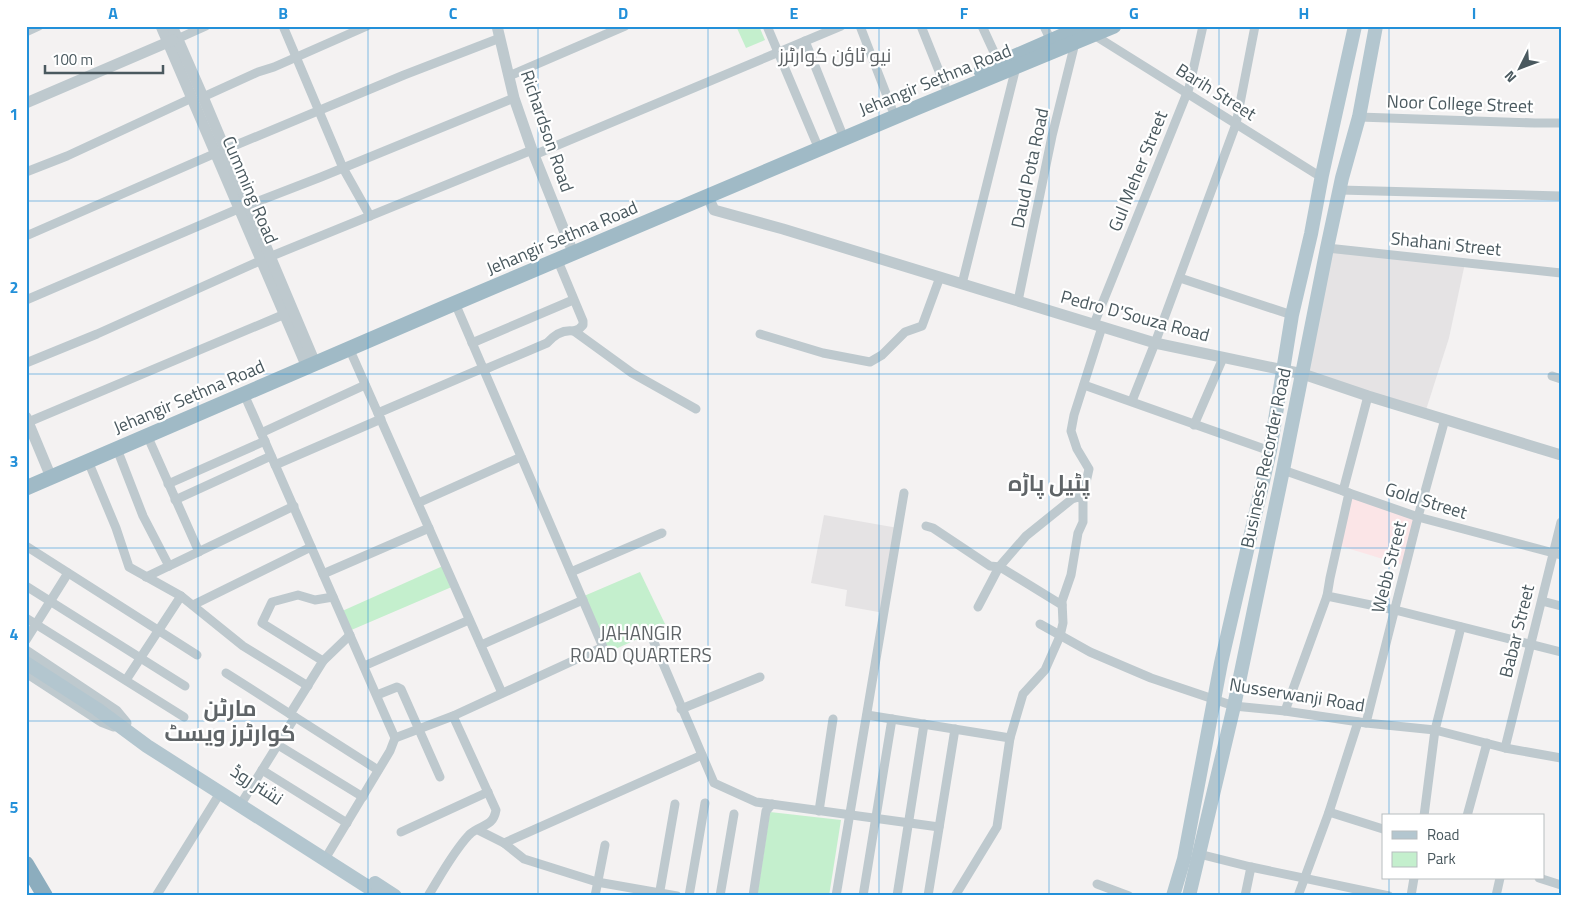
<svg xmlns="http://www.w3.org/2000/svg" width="1587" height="922" viewBox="0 0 1587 922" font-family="'Titillium Web',Cairo,sans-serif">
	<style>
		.education { fill: #e5e3e4 }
		.medical { fill: #fbe5e7 }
		.green { fill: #c4efcd }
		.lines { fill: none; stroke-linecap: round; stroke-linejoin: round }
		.minor { stroke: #bec9ce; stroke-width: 9 }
		.tertiary { stroke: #bec9ce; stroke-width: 11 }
		.primary { stroke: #b3c6cf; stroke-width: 14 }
		.trunk { stroke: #a0bac6; stroke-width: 15 }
		.motorway { stroke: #8cadbe; stroke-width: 16 }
		.grid { fill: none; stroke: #2390d9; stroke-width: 1; stroke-opacity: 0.55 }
		.labels { text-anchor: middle; stroke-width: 4.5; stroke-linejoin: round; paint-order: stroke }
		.street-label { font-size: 18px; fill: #4a595f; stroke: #fff }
		.neighbourhood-label { font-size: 19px; fill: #5f6467; stroke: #fff }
		.district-label { font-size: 22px; font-weight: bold; fill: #5f6467; stroke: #fff }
		.neatline { fill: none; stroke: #2390d9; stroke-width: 2 }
		.grid-label { font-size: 16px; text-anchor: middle; font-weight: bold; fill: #2390d9 }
	</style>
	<rect width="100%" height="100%" fill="#f4f2f2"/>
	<g class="education">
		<path d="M1327,248L1465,263L1449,338L1425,413L1303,374Z"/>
		<path d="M824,515L898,528L884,613L845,606L847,590L811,583Z"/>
	</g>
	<path class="medical" d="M1349,493L1418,517L1406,566L1337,545Z"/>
	<g class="green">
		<path d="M736,26H759L765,40L746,48Z"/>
		<path d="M445,565L454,586L349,631L340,612Z"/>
		<path d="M640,572L666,626L609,652L584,596Z"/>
		<path d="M770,812L841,820L829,896H757Z"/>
	</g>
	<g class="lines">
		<g class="minor">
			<path d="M283,26L343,168L370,216"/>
			<path d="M767,26L816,142"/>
			<path d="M860,26L892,109"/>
			<path d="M921,26L945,86"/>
			<path d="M982,26L999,63"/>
			<path d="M1044,26L1051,41"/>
			<path d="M26,32L39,26"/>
			<path d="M1094,35L1321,177"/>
			<path d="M177,39L206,26"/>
			<path d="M805,41L841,131"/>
			<path d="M509,76L625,26"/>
			<path d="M203,97L258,72L274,67L367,26"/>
			<path d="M1359,117L1535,123H1561"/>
			<path d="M224,150L404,75L500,38"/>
			<path d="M534,155L841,26"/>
			<path d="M26,172L67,156L192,98"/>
			<path d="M1340,190L1561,196"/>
			<path d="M26,236L216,153"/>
			<path d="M1327,248L1561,273"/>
			<path d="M558,261L583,321V325L579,329L574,331"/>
			<path d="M1180,278L1292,315"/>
			<path d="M962,284L1016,67"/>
			<path d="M26,300L238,209L321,177L514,98"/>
			<path d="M1018,301L1052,136L1075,43"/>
			<path d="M1094,324L1189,88L1203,26"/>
			<path d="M760,334L823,353L870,362L882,355L905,332L922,326L940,277"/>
			<path d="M472,343L573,300"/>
			<path d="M349,348L502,693"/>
			<path d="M26,363L97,334L262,260L532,150"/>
			<path d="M1552,376L1561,379"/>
			<path d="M1084,385L1270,451"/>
			<path d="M244,394L395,738L390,751L328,854"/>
			<path d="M1132,401L1155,343L1236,124L1255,26"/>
			<path d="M378,413L483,368H488L547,343C554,335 562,329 574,331L632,373L696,409"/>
			<path d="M26,423L285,314"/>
			<path d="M1194,425L1223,358"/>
			<path d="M261,433L365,385"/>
			<path d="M147,435L199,552"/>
			<path d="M117,449L143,516L169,566"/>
			<path d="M88,461L116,528L129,567L181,596L243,646L308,686"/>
			<path d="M275,465L381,419"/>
			<path d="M1283,470L1418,517L1561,555"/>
			<path d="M168,484L265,441"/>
			<path d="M1343,491L1368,396"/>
			<path d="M1349,493L1330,578L1327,596L1395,610L1561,652"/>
			<path d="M175,500L271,456"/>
			<path d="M418,503L521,457"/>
			<path d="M926,526L933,528L990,566L1000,567L1062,605"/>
			<path d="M26,546L197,655"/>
			<path d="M571,572L662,533"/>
			<path d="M323,574L429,528"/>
			<path d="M146,577L294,506"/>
			<path d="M26,586L185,686"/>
			<path d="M1542,601L1561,606"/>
			<path d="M193,605L311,547"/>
			<path d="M978,607L999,567L1026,536L1072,499L1078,497L1083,499"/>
			<path d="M26,618L184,717"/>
			<path d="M1040,624L1090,652L1151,678L1234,706L1285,711L1366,723L1435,730L1505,748L1561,758"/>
			<path d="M650,633L714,783L756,802L939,827"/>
			<path d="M26,640L68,573"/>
			<path d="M481,645L583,600"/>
			<path d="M323,661L262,623L272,602L298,595L315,600L333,597"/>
			<path d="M364,666L469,620"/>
			<path d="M226,673L290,714"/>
			<path d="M126,680L181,596"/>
			<path d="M377,695L397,687L401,689L440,777"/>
			<path d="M681,709L760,677"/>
			<path d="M1285,711L1327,596"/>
			<path d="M867,715L1010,738"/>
			<path d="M295,717L378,770"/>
			<path d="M1366,723L1418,517L1445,419"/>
			<path d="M395,738L453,716L603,647L455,303"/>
			<path d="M278,745L363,797"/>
			<path d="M1505,748L1561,522"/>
			<path d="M262,770L347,823"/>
			<path d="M244,799L295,717L290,714L323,661L350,635"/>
			<path d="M819,811L833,719"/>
			<path d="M1329,812L1383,829"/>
			<path d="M1424,816L1435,730L1461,627"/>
			<path d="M1467,816L1487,743"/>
			<path d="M478,830L504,843L524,859L597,882L677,896"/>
			<path d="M401,832L488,792"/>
			<path d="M504,843L702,755"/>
			<path d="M1199,854L1251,867L1389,896"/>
			<path d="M1539,878L1561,885"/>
			<path d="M1097,884L1129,896"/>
			<path d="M156,896L220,793"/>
			<path d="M428,896C441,875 453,852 469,835C480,824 493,828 496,810L453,716"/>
			<path d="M595,896L605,845"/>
			<path d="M659,896L675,804"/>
			<path d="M689,896L705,803"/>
			<path d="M720,896L734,814"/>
			<path d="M753,896L766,811L772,804"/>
			<path d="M836,896L904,493"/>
			<path d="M863,896L892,719"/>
			<path d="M897,896L924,724"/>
			<path d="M928,896L955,729"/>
			<path d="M955,896L997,827L1010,738L1023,694L1045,670L1060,636L1063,623L1062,601L1071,575L1078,533L1083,522V496L1089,469L1077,449L1071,431L1074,415L1102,327"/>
			<path d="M1245,896L1251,867"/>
			<path d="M1298,896L1329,812L1358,722"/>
			<path d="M1411,896L1414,878"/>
			<path d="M1496,896L1500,878"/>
		</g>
		<g class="tertiary">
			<path d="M161,26L307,367"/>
			<path d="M172,26L203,97L315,363"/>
			<path d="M497,26L514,98L532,150L570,245"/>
			<path d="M26,103L173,40"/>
			<path d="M708,197L714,210L783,229L1155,343L1303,374L1368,396L1561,455"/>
			<path d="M26,417L48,470"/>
			<path d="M26,651L116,711L126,723"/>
			<path d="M26,672L101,721L114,726"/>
		</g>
		<g class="primary">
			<path d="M26,663L97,709L147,746L382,896"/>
			<path d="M375,883L395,896"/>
			<path d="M1173,896L1184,859L1221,663L1270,451L1292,315L1311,234L1322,175L1355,26"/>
			<path d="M1189,896L1234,706L1283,470L1327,248L1342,178L1359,117L1376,26"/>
		</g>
		<g class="trunk">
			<path d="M981,71L1085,26"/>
			<path d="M26,488L446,307L916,108L1114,26"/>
		</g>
		<path class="motorway" d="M26,864L45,896"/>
	</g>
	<path class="grid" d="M198,26V896M368,26V896M538,26V896M708,26V896M879,26V896M1049,26V896M1219,26V896M1389,26V816M26,201H1561M26,374H1561M26,548H1561M26,721H1561M1389,878V896"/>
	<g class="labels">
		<g class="street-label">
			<text transform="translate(935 80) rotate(-22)" y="6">Jehangir Sethna Road</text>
			<text transform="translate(1216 92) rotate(32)" y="6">Barih Street</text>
			<text transform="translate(1460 104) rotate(2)" y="6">Noor College Street</text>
			<text transform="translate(547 131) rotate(71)" y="6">Richardson Road</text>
			<text transform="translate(1030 168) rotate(-78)" y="6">Daud Pota Road</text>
			<text transform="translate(1138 171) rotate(-68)" y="6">Gul Meher Street</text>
			<text transform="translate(250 190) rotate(67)" y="6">Cumming Road</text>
			<text transform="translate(562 238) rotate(-23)" y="6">Jehangir Sethna Road</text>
			<text transform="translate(1446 244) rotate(6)" y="6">Shahani Street</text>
			<text transform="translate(1135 316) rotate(15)" y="6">Pedro D'Souza Road</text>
			<text transform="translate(189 397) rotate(-23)" y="6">Jehangir Sethna Road</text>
			<text transform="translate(1266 458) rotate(-78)" y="6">Business Recorder Road</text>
			<text transform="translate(1426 501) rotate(17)" y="6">Gold Street</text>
			<text transform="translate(1389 567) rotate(-76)" y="6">Webb Street</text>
			<text transform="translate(1517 631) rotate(-76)" y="6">Babar Street</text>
			<text transform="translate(1297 695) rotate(9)" y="6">Nusserwanji Road</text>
			<text transform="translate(257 785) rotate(33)" y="6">نشتر روڈ</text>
		</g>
		<g class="neighbourhood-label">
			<text x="835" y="62">نیو ٹاؤن کوارٹرز</text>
			<text x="641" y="640">JAHANGIR<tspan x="641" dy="22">ROAD QUARTERS</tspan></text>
		</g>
		<g class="district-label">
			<text x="1049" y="491">پٹیل پاڑہ</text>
			<text x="230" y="716">مارٹن<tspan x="230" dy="25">کوارٹرز ویسٹ</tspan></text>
		</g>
	</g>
	<rect width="1587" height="922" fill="none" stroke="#ffffff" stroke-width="55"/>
	<rect x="1382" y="814" width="162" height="65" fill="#ffffff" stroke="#b7bdbf"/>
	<rect x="1392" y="831" width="25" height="8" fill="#b3c6cf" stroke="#b7bdbf"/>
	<text x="1427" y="840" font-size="15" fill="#4a595f">Road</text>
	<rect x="1392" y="852" width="25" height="15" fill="#c4efcd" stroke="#b7bdbf"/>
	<text x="1427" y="864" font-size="15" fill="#4a595f">Park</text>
	<g transform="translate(1520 68) rotate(228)" stroke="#ffffff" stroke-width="4" paint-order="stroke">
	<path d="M0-4L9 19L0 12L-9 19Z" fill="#4a595f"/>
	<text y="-8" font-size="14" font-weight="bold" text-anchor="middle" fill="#4a595f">N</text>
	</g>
	<path d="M45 65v8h118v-8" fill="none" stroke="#4a595f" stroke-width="2.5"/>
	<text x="52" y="65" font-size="15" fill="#4a595f" stroke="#ffffff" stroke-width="4" paint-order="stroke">100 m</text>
	<rect x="28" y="28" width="1532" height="866" class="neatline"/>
	<g class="grid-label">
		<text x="113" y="19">A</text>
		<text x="283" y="19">B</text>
		<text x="453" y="19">C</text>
		<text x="623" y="19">D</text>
		<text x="794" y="19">E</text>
		<text x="964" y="19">F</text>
		<text x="1134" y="19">G</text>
		<text x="1304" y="19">H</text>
		<text x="1474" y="19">I</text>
		<text x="14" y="120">1</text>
		<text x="14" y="293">2</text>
		<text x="14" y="467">3</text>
		<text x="14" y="640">4</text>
		<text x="14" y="813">5</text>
	</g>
</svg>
